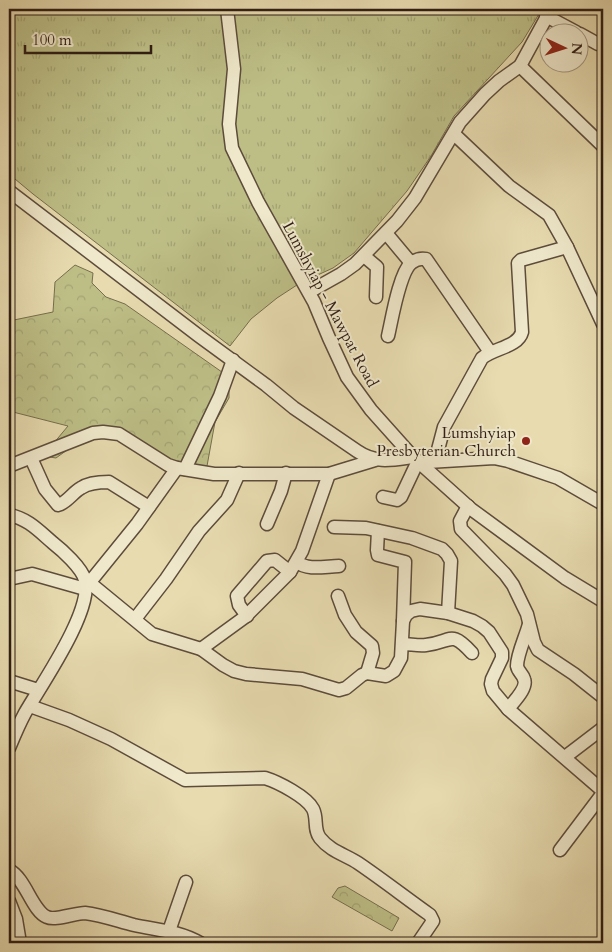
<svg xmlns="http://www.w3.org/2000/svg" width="612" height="952" viewBox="0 0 612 952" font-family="Cardo,serif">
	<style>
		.grass { fill: url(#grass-tufts); stroke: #766e4e }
		.forest { fill: url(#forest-crowns); stroke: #766e4e }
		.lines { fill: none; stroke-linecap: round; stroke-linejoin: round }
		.minor-casing { stroke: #5d4c3c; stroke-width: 15 }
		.minor { stroke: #efe8cb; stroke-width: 12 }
		.poi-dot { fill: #8f2418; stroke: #efe8cb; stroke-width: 2 }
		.labels { text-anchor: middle; stroke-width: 4; stroke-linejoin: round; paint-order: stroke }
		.street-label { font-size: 16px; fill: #2f1d15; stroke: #efe8cb }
		.poi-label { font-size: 16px; fill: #2f1d15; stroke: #efe8cb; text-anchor: end }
	</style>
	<defs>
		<pattern id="grass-tufts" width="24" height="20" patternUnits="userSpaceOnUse" patternTransform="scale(1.25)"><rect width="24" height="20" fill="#bdbe86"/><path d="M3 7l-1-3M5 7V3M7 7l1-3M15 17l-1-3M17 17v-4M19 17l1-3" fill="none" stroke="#a3a373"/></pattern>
		<pattern id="forest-crowns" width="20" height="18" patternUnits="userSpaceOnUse" patternTransform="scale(1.25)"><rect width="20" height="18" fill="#bdbe86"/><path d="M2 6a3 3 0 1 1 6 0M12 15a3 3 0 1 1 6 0" fill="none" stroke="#a3a373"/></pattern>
	</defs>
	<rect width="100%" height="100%" fill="#e7dbaf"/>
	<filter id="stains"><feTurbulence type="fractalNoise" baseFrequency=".004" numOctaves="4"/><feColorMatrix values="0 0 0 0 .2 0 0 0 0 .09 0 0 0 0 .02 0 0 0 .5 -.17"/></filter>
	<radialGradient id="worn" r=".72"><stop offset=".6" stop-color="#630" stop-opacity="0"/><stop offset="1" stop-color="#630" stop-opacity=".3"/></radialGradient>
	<path class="grass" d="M130,9H542L522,42L454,116L431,156L407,191L354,253L333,268L300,283L277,298L251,319L230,346L33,194L9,174V10L109,14Z"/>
	<g class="forest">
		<path d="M75,265L93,273L92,283L106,297L125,304L229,377V398L215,422L205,477L120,437L99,436L81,440L56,458L43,456L68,426L13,412L9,409V321L53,312L55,282Z"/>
		<path d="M345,886L399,918L392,931L332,897L338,888Z"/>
	</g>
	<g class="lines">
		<g class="minor-casing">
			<g id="minor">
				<path d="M227,9L234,69L229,124L232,148L258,202L314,302L329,338L347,377L371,410L413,457L471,509L565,578L603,601"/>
				<path d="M546,16L576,32"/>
				<path d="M580,34L598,44"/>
				<path d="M520,66L603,146"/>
				<path d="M454,134L509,186L549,215L567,247L603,324"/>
				<path d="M9,191L199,336L266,385L294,408L357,451C376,464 392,460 413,457"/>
				<path d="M386,233L411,263"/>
				<path d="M364,256L377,267L376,297"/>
				<path d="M309,292L341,274L355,264L397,221L415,198L460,122L485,94L499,81L520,66L551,9"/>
				<path d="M388,336C392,319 399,274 411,263C415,260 421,258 426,259L490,352"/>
				<path d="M31,458L45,489L58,505C67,503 73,492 81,488C88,483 100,482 109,482L149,507"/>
				<path d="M435,461L444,427L482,358C494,348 518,347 522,332L518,263L521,260L567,247"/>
				<path d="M428,462L494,458L508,461L558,478L603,504"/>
				<path d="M9,466L93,433L103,432L119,434L168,465L177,468L214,474H329L375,460"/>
				<path d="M185,469L220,396L233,360"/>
				<path d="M383,497L397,500L401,497L418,461"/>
				<path d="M468,506L460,521L461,529L505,574L513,585L527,614L534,642L538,650L574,674L603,697"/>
				<path d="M9,515C27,518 39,531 53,543C62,550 82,568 85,580C93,611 41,685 25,713C19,724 14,736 9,748"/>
				<path d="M267,524L281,491L286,473"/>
				<path d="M334,527L366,528L412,538L442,549L447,554L451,561L448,613"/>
				<path d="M378,531L377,550L378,555L405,562L403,621"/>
				<path d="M297,562C308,571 326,566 339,566"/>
				<path d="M9,579L32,574L85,589"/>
				<path d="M85,579L152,634L201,649L223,665L234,671L246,674L302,679L339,690L346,688L362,675L367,673L386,676L394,671L401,658L403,621L406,615L411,611L420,609L448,613L473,621L482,626L489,632L502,652V658L492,679L491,684L493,691L508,709L603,791"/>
				<path d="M90,582L137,524L177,468"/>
				<path d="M338,596L345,615L356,632L372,646L373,653L367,673"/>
				<path d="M247,616L239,605L237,596L267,561L275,560L290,572"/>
				<path d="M135,619L166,579L199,531L227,500L239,473"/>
				<path d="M403,644C410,644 419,646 426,645C452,642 450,629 472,653"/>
				<path d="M201,649L245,617L290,572L302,551L329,474"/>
				<path d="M9,681L38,690"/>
				<path d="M30,706L69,720L111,739L185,780L265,778C278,782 307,797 313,809C318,819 313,829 320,838C330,851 346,855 358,863C383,880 406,898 430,915L433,921L418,943"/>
				<path d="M508,709C513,702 528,688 524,679C523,674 518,672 517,666C517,654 526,636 529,624"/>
				<path d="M565,757L603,728"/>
				<path d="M560,850L603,793"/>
				<path d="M9,870C26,879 32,911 47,917C55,921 75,913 85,913C102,915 118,921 134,925C157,930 180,931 200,943"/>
				<path d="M9,901L16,919L20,943"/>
				<path d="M169,931L186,882"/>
			</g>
		</g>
		<use href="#minor" class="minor"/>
	</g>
	<circle class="poi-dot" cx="526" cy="441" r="5"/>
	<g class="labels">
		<g class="street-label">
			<text transform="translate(331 304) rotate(62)" y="6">Lumshyiap - Mawpat Road</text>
		</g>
		<g class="poi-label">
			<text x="516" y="438">Lumshyiap<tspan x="516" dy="18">Presbyterian Church</tspan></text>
		</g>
	</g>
	<rect width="612" height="952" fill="none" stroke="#e7dbaf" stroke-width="30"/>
	<rect x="10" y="10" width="592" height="932" fill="none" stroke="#2f1d15" stroke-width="2.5"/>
	<rect x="15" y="15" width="582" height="922" fill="none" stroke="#2f1d15"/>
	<g transform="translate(564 48) rotate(94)"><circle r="24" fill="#efe8cb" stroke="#a29782"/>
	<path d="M0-4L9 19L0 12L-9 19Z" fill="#8f2418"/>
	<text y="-8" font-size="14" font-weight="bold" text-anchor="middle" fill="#2f1d15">N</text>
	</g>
	<path d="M25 45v8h126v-8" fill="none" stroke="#2f1d15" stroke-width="2.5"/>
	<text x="32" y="45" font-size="15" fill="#2f1d15" stroke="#efe8cb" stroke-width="4" paint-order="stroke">100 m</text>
	<rect width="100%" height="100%" filter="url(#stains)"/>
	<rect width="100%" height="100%" fill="url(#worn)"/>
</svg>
